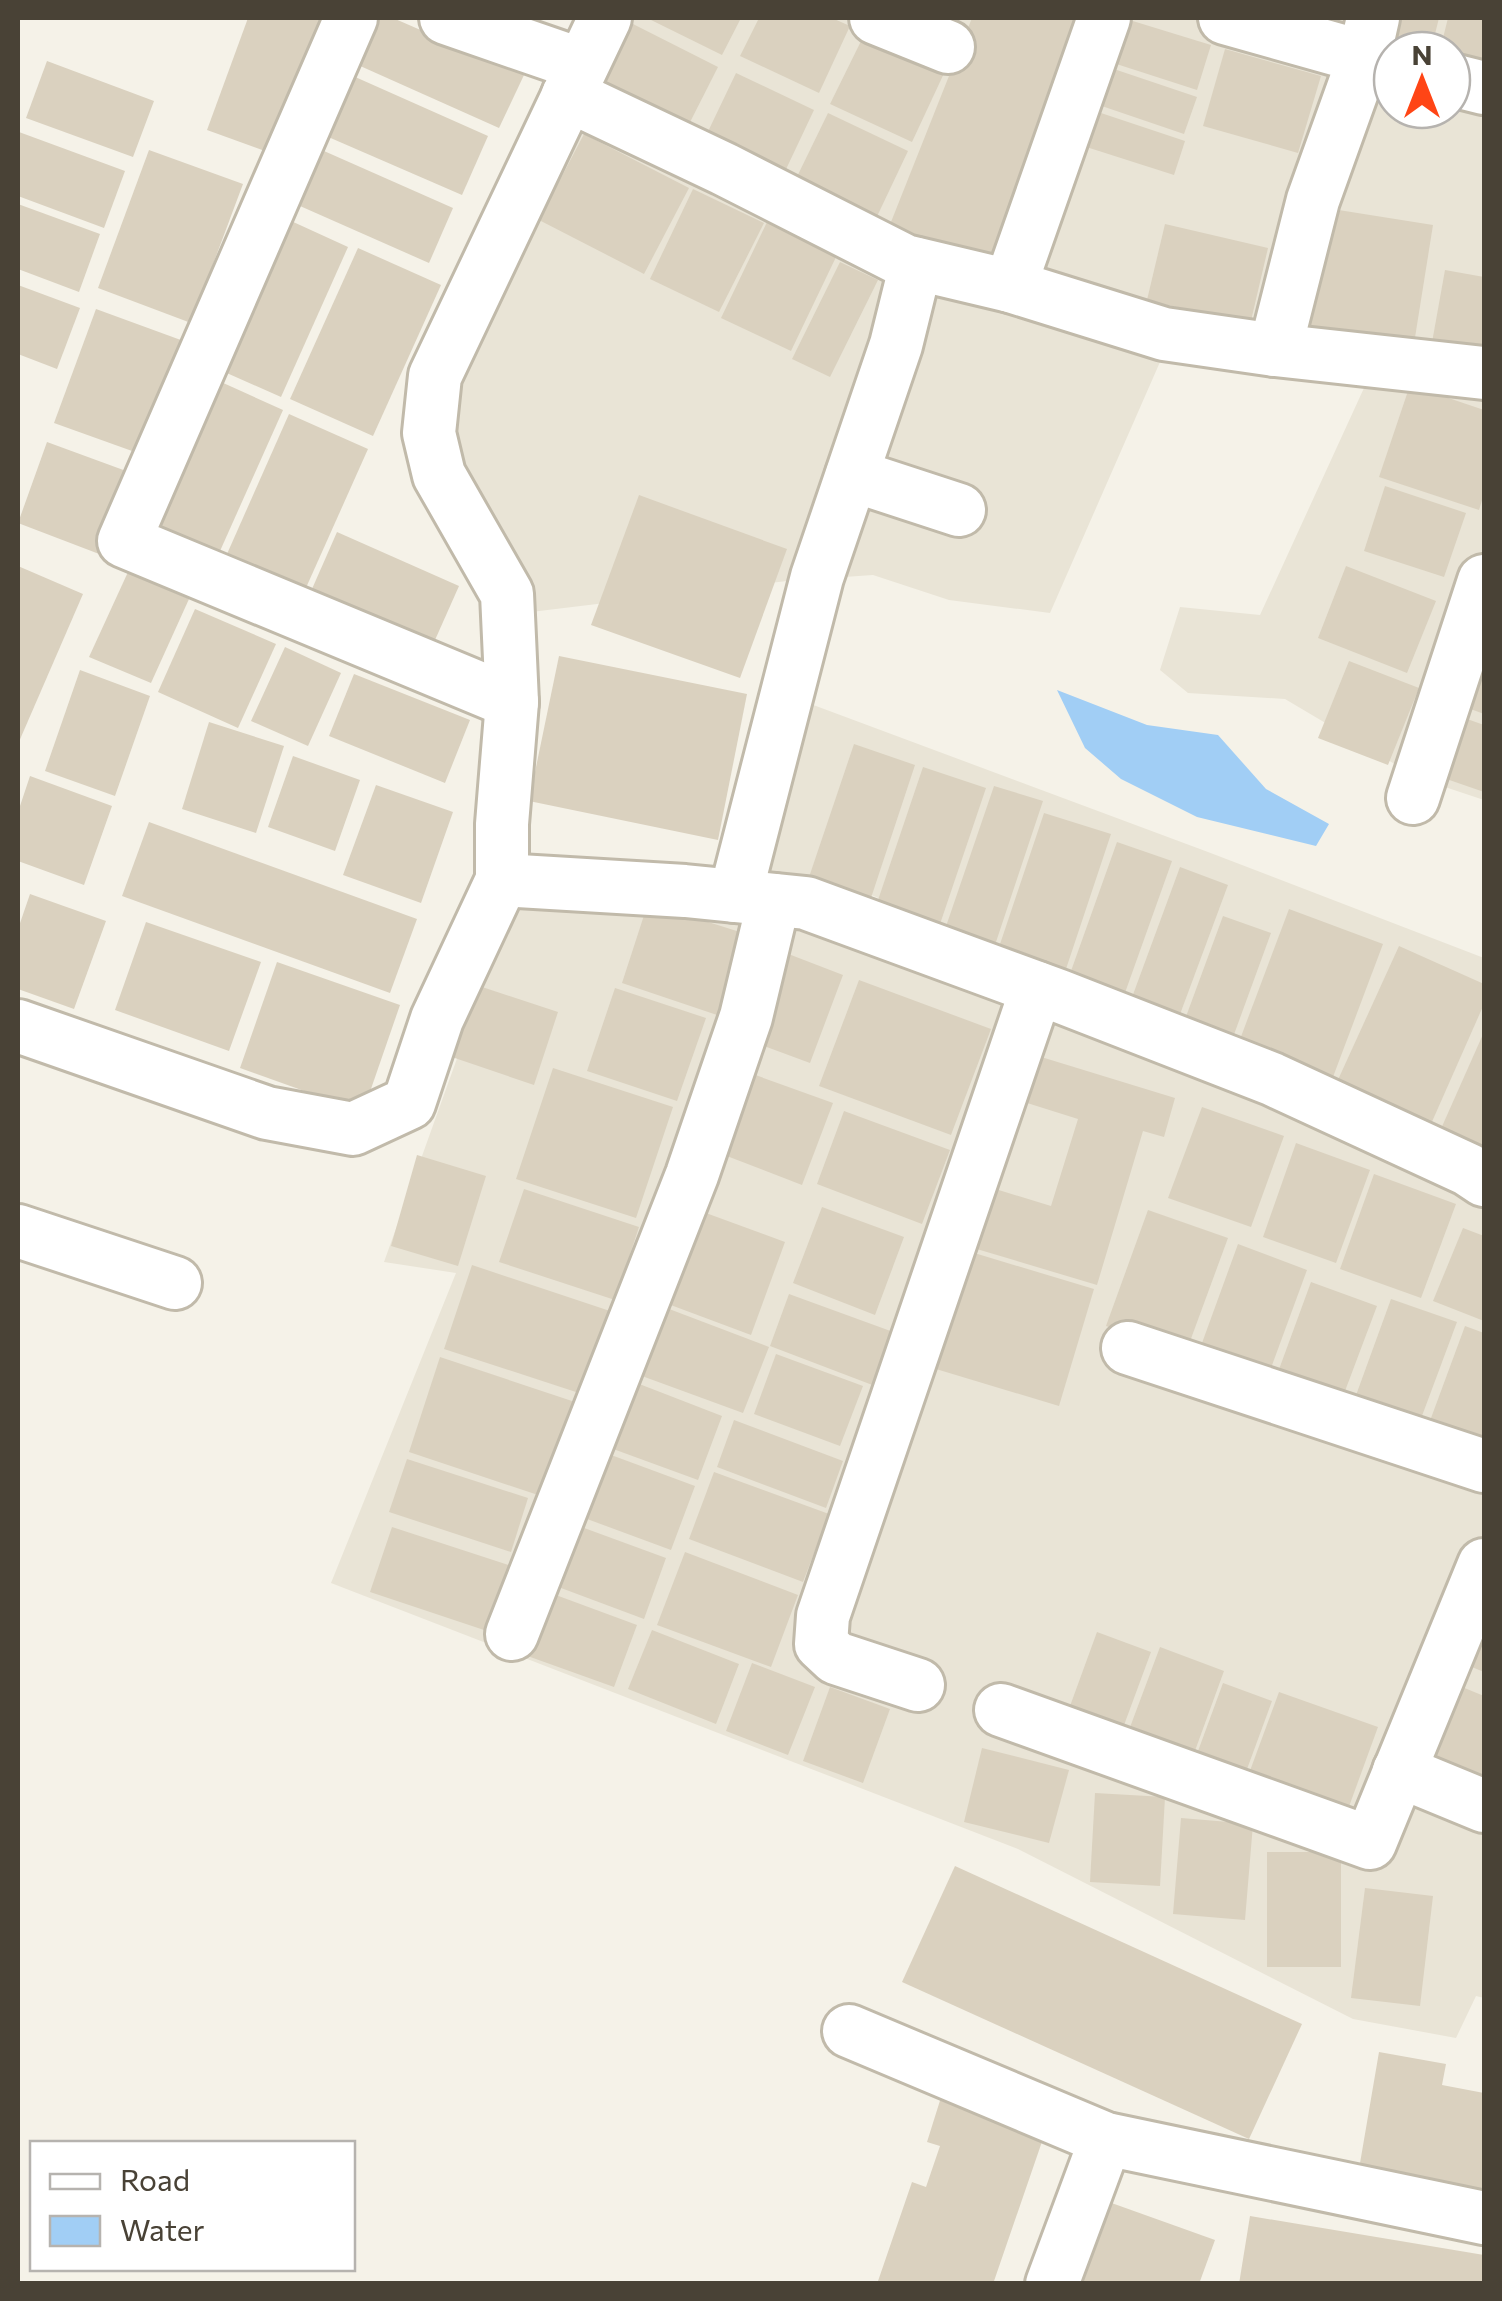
<svg xmlns="http://www.w3.org/2000/svg" width="1502" height="2301" viewBox="0 0 1502 2301" font-family="Commissioner,sans-serif">
	<style>
		.residential { fill: #e9e4d6; fill-rule: evenodd }
		.water { fill: #a1cef5 }
		.building { fill: #dad1bf }
		.lines { fill: none; stroke-linecap: round; stroke-linejoin: round }
		.minor-casing { stroke: #c1baaa; stroke-width: 58 }
		.minor { stroke: #fff; stroke-width: 52 }
	</style>
	<rect width="100%" height="100%" fill="#f5f2e8"/>
	<g class="residential">
		<path d="M621,18H1484V800L1439,785L1398,766L1285,699L1188,693L1160,670L1180,607L1260,615L1364,388L1160,362L1050,613L949,600L873,575L787,581L531,612L458,446L456,377ZM1392,50H1452V110H1392Z"/>
		<path d="M808,703L1208,852L1484,958V1157L1439,1133L845,884L763,871Z"/>
		<path d="M516,894L796,918L1457,1179L1484,1199V1998L1476,1996L1456,2038L1353,2019L1018,1849L331,1583L456,1273L384,1262Z"/>
	</g>
	<path class="water" d="M1057,690L1147,725L1218,735L1266,789L1329,824L1316,846L1197,817L1121,779L1085,748Z"/>
	<g class="building">
		<path d="M248,18H327L276,155L207,130Z"/>
		<path d="M380,18H393L524,75L499,128L358,65Z"/>
		<path d="M647,18H741L722,55Z"/>
		<path d="M759,18H832L850,26L819,93L740,56Z"/>
		<path d="M972,18H1097L999,273L889,227Z"/>
		<path d="M1123,18L1211,45L1197,90L1101,59Z"/>
		<path d="M1380,18H1439L1431,50H1392Z"/>
		<path d="M1448,18H1484V83L1452,75V50H1440Z"/>
		<path d="M631,23L718,67L683,136L594,91Z"/>
		<path d="M866,31L946,69L912,142L830,104Z"/>
		<path d="M1225,49L1321,76L1298,153L1203,126Z"/>
		<path d="M47,61L154,101L133,157L26,118Z"/>
		<path d="M1102,65L1197,97L1184,134L1090,102Z"/>
		<path d="M736,73L814,110L780,182L702,144Z"/>
		<path d="M353,76L488,136L462,195L326,136Z"/>
		<path d="M1089,109L1185,141L1174,175L1077,144Z"/>
		<path d="M828,113L908,151L872,227L791,189Z"/>
		<path d="M19,132L125,171L104,228L18,196Z"/>
		<path d="M584,134L689,188L644,274L539,220Z"/>
		<path d="M149,150L243,184L191,323L98,288Z"/>
		<path d="M324,151L453,208L429,263L300,206Z"/>
		<path d="M693,189L764,223L719,312L650,279Z"/>
		<path d="M18,204L100,234L79,292L18,269Z"/>
		<path d="M1326,208L1433,225L1413,350L1306,333Z"/>
		<path d="M278,215L348,247L281,397L211,366Z"/>
		<path d="M767,222L837,255L791,351L721,318Z"/>
		<path d="M1165,224L1268,248L1250,325L1147,300Z"/>
		<path d="M358,248L441,285L373,436L290,399Z"/>
		<path d="M840,262L878,280L830,377L792,359Z"/>
		<path d="M1445,270L1484,277V358L1431,348Z"/>
		<path d="M18,285L80,308L57,369L18,354Z"/>
		<path d="M96,309L189,343L146,456L54,423Z"/>
		<path d="M210,377L283,410L216,560L143,527Z"/>
		<path d="M1410,385L1484,410V494L1479,510L1379,477Z"/>
		<path d="M289,414L368,449L301,599L223,563Z"/>
		<path d="M47,442L137,475L107,557L18,523Z"/>
		<path d="M1385,486L1466,513L1444,577L1364,551Z"/>
		<path d="M639,495L787,549L740,678L591,625Z"/>
		<path d="M337,532L459,586L427,658L305,605Z"/>
		<path d="M18,566L83,594L18,744Z"/>
		<path d="M1346,566L1436,601L1407,673L1318,638Z"/>
		<path d="M128,572L189,599L151,683L89,657Z"/>
		<path d="M1484,604V714L1449,701Z"/>
		<path d="M195,609L276,644L238,728L158,692Z"/>
		<path d="M285,647L341,673L308,746L251,721Z"/>
		<path d="M559,656L747,694L718,840L529,801Z"/>
		<path d="M1349,661L1419,688L1388,765L1318,738Z"/>
		<path d="M80,670L150,696L115,796L45,771Z"/>
		<path d="M354,674L470,720L445,783L329,736Z"/>
		<path d="M1453,714L1484,725V792L1432,774Z"/>
		<path d="M209,722L284,746L256,833L182,809Z"/>
		<path d="M854,744L915,765L867,910L805,889Z"/>
		<path d="M293,756L360,780L335,851L268,827Z"/>
		<path d="M923,767L986,788L939,927L876,906Z"/>
		<path d="M30,776L112,806L84,885L18,861V812Z"/>
		<path d="M376,785L453,812L421,903L343,875Z"/>
		<path d="M994,786L1043,801L991,957L941,941Z"/>
		<path d="M1044,813L1111,834L1062,981L995,959Z"/>
		<path d="M149,822L417,919L390,993L122,896Z"/>
		<path d="M1117,842L1172,861L1121,1004L1066,985Z"/>
		<path d="M1180,867L1228,885L1179,1017L1131,1000Z"/>
		<path d="M30,894L106,921L74,1009L18,989V929Z"/>
		<path d="M648,903L743,933L717,1015L622,983Z"/>
		<path d="M1289,909L1383,944L1333,1077L1239,1042Z"/>
		<path d="M1223,916L1271,933L1232,1040L1184,1022Z"/>
		<path d="M146,922L261,962L229,1051L115,1010Z"/>
		<path d="M1399,946L1484,984V1004L1431,1124L1337,1082Z"/>
		<path d="M778,950L843,975L810,1063L745,1039Z"/>
		<path d="M277,962L400,1005L363,1112L240,1068Z"/>
		<path d="M859,980L991,1029L951,1135L819,1086Z"/>
		<path d="M470,983L558,1012L534,1085L446,1055Z"/>
		<path d="M615,988L706,1018L677,1101L587,1071Z"/>
		<path d="M1484,1032V1150L1440,1131Z"/>
		<path d="M1038,1056L1175,1098L1164,1137L1143,1131L1097,1285L970,1247L989,1187L1051,1206L1078,1119L1024,1102Z"/>
		<path d="M553,1068L673,1107L636,1218L516,1179Z"/>
		<path d="M736,1068L833,1103L802,1185L706,1148Z"/>
		<path d="M1202,1107L1284,1136L1251,1227L1168,1198Z"/>
		<path d="M844,1111L950,1150L922,1224L817,1184Z"/>
		<path d="M1296,1143L1370,1170L1336,1263L1263,1237Z"/>
		<path d="M417,1155L486,1176L458,1266L391,1246Z"/>
		<path d="M1374,1174L1456,1204L1421,1298L1340,1269Z"/>
		<path d="M524,1189L639,1227L615,1300L499,1262Z"/>
		<path d="M822,1207L904,1237L875,1315L793,1283Z"/>
		<path d="M695,1209L785,1242L751,1335L660,1301Z"/>
		<path d="M1148,1210L1228,1238L1185,1355L1106,1326Z"/>
		<path d="M1463,1228L1484,1236V1321L1433,1301Z"/>
		<path d="M1238,1244L1307,1270L1267,1379L1198,1354Z"/>
		<path d="M971,1252L1094,1289L1059,1406L936,1369Z"/>
		<path d="M472,1265L610,1311L582,1394L444,1349Z"/>
		<path d="M1311,1282L1377,1306L1339,1407L1274,1383Z"/>
		<path d="M789,1294L896,1333L875,1386L770,1346Z"/>
		<path d="M1391,1299L1457,1322L1416,1432L1351,1409Z"/>
		<path d="M656,1304L769,1347L743,1413L631,1372Z"/>
		<path d="M1465,1326L1484,1333V1459L1424,1437Z"/>
		<path d="M776,1354L863,1386L840,1446L754,1414Z"/>
		<path d="M440,1357L575,1402L544,1497L409,1452Z"/>
		<path d="M629,1380L722,1416L698,1480L605,1446Z"/>
		<path d="M734,1420L843,1461L826,1508L717,1467Z"/>
		<path d="M603,1452L695,1486L671,1550L579,1516Z"/>
		<path d="M407,1459L528,1498L511,1552L389,1512Z"/>
		<path d="M714,1472L829,1514L803,1582L689,1539Z"/>
		<path d="M576,1525L666,1558L644,1619L553,1585Z"/>
		<path d="M392,1527L527,1571L505,1637L370,1592Z"/>
		<path d="M685,1552L798,1595L771,1667L657,1625Z"/>
		<path d="M545,1591L637,1625L614,1687L522,1654Z"/>
		<path d="M1484,1593V1672L1457,1661Z"/>
		<path d="M652,1630L739,1664L716,1724L628,1689Z"/>
		<path d="M1097,1632L1151,1652L1120,1736L1066,1717Z"/>
		<path d="M1160,1647L1224,1671L1188,1770L1123,1746Z"/>
		<path d="M752,1663L815,1687L788,1755L726,1731Z"/>
		<path d="M1445,1680L1484,1696V1800L1409,1771Z"/>
		<path d="M1223,1683L1272,1701L1243,1780L1194,1762Z"/>
		<path d="M830,1687L890,1709L863,1783L803,1761Z"/>
		<path d="M1279,1692L1378,1727L1343,1823L1244,1787Z"/>
		<path d="M982,1748L1069,1770L1049,1843L964,1822Z"/>
		<path d="M1095,1793L1165,1797L1160,1886L1090,1882Z"/>
		<path d="M1181,1818L1253,1824L1245,1920L1173,1914Z"/>
		<rect x="1267" y="1852" width="74" height="115"/>
		<path d="M955,1866L1302,2024L1249,2139L902,1982Z"/>
		<path d="M1365,1888L1433,1896L1420,2006L1351,1998Z"/>
		<path d="M1379,2052L1446,2064L1442,2085L1484,2093V2190L1359,2169Z"/>
		<path d="M943,2091L1046,2130L993,2284H877L912,2182L926,2187L940,2146L927,2142Z"/>
		<path d="M1106,2201L1215,2240L1199,2284H1076Z"/>
		<path d="M1250,2216L1484,2255V2284H1239Z"/>
	</g>
	<g class="lines">
		<g class="minor-casing">
			<g id="minor">
				<path d="M351,18L124,541L512,702"/>
				<path d="M446,18L582,65"/>
				<path d="M876,18L948,47"/>
				<path d="M1225,18L1392,65"/>
				<path d="M1452,80L1484,88"/>
				<path d="M568,95L724,169L905,261L1010,286L1164,334L1275,350L1484,373"/>
				<path d="M1010,286L1104,18"/>
				<path d="M1275,350L1313,200L1364,58L1373,18"/>
				<path d="M852,475L959,510"/>
				<path d="M1413,798L1484,581"/>
				<path d="M502,880L685,891L806,903L1059,996L1272,1079L1469,1170L1484,1180"/>
				<path d="M735,896L817,577L896,345L916,264"/>
				<path d="M18,1026L267,1113L353,1129L409,1103L437,1019L502,880V824L512,702L507,594L439,475L429,433L435,376L605,18"/>
				<path d="M18,1231L175,1283"/>
				<path d="M1128,1348L1484,1466"/>
				<path d="M512,1634L692,1175L746,1017L774,900"/>
				<path d="M918,1685L836,1658L821,1644L823,1616L1037,988"/>
				<path d="M1001,1710L1370,1843L1484,1565"/>
				<path d="M1399,1771L1484,1806"/>
				<path d="M849,2031L1106,2139L1484,2218"/>
				<path d="M1052,2284L1106,2139"/>
			</g>
		</g>
		<use href="#minor" class="minor"/>
	</g>
	<rect width="1502" height="2301" fill="none" stroke="#494236" stroke-width="40"/>
	<rect x="30" y="2141" width="325" height="130" fill="#ffffff" stroke="#b6b3af" stroke-width="2.5"/>
	<rect x="50" y="2174" width="50" height="15" fill="#ffffff" stroke="#b6b3af" stroke-width="2.5"/>
	<text x="120" y="2191" font-size="30" fill="#494236">Road</text>
	<rect x="50" y="2216" width="50" height="30" fill="#a1cef5" stroke="#b6b3af" stroke-width="2.5"/>
	<text x="120" y="2241" font-size="30" fill="#494236">Water</text>
	<g transform="translate(1422 80)"><circle r="48" fill="#ffffff" stroke="#b6b3af" stroke-width="2.5"/>
	<path d="M0-8L18 38L0 25L-18 38Z" fill="#ff4515"/>
	<text y="-15" font-size="28" font-weight="bold" text-anchor="middle" fill="#494236">N</text>
	</g>
</svg>
